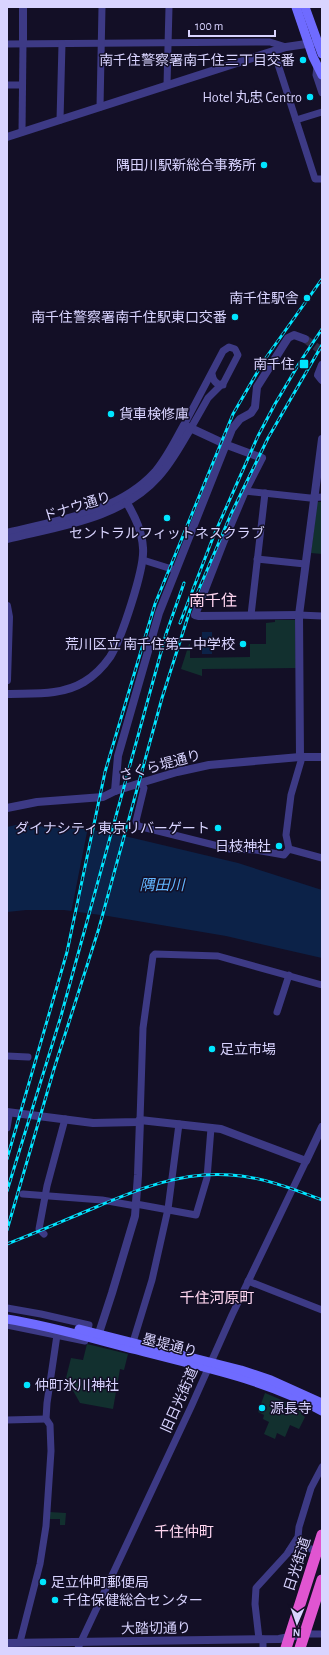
<svg xmlns="http://www.w3.org/2000/svg" width="329" height="1655" viewBox="0 0 329 1655" font-family="'Alegreya Sans','Noto Sans JP',sans-serif">
	<style>
		.green { fill: #12302f }
		.water { fill: #0c2248 }
		.pier { fill: #130f26 }
		.lines { fill: none; stroke-linecap: round; stroke-linejoin: round }
		.tertiary-tunnel { stroke: #312d47; stroke-width: 8; stroke-dasharray: 8 4; stroke-linecap: butt }
		.minor { stroke: #3d3a85; stroke-width: 7 }
		.tertiary { stroke: #3d3a85; stroke-width: 8 }
		.secondary { stroke: #6f6bff; stroke-width: 9 }
		.trunk { stroke: #e055d1; stroke-width: 11 }
		.rail-casing { stroke: #00e5ff; stroke-width: 3 }
		.rail { stroke: #130f26; stroke-width: 1.5; stroke-dasharray: 4.5; stroke-linecap: butt }
		.poi-dot { fill: #00e5ff; stroke: #130f26; stroke-width: 1.5 }
		.labels { text-anchor: middle; stroke-width: 3; stroke-linejoin: round; paint-order: stroke }
		.poi-label { font-size: 14px; fill: #d9d4ff; stroke: #130f26; text-anchor: end }
		.street-label { font-size: 14px; fill: #d9d4ff; stroke: #130f26 }
		.water-label { font-size: 15px; font-style: italic; fill: #62b6ff; stroke: #130f26 }
		.neighbourhood-label { font-size: 15px; fill: #ffd6f0; stroke: #130f26 }
		.quarter-label { font-size: 16px; fill: #ffd6f0; stroke: #130f26 }
	</style>
	<rect width="100%" height="100%" fill="#130f26"/>
	<g class="green">
		<path d="M317,502H322V554L311,553Z"/>
		<path d="M275,620H295L296,668L202,669V676L181,669L189,644H190V658L250,657V644H266V623L275,622Z"/>
		<path d="M87,1344L128,1354L124,1370L120,1369L113,1409L80,1403L66,1378L71,1358L83,1360Z"/>
		<path d="M265,1393L303,1409L301,1414L305,1417L299,1429L290,1425L285,1437L277,1433L275,1439L264,1434L269,1422L263,1419L264,1415L258,1412Z"/>
		<path d="M49,1512L66,1513L65,1525H60V1519H49Z"/>
	</g>
	<g class="water">
		<rect x="202" y="632" width="10" height="22"/>
		<path d="M16,825L87,829L133,838L238,863L322,890V958L226,936L108,916L64,910H26L7,912V827Z"/>
	</g>
	<path class="pier" d="M88,827L94,828L77,913H71Z"/>
	<g class="lines">
		<path class="tertiary-tunnel" d="M305,339L322,351"/>
		<g class="minor">
			<path d="M7,44L270,42L286,47"/>
			<path d="M274,52L315,179H322"/>
			<path d="M317,67L316,75L322,93"/>
			<path d="M7,85H22"/>
			<path d="M167,85L169,7"/>
			<path d="M100,107L102,7"/>
			<path d="M60,120L62,44"/>
			<path d="M296,120L322,112"/>
			<path d="M22,132L23,44"/>
			<path d="M212,374C213,381 216,385 223,385"/>
			<path d="M184,425L223,351L229,347L235,349L238,355L224,382L208,398L191,428"/>
			<path d="M245,491L310,498L322,497"/>
			<path d="M257,559L305,564"/>
			<path d="M143,560L175,570"/>
			<path d="M251,615L265,493"/>
			<path d="M299,615L322,616"/>
			<path d="M141,783L144,788L136,821L138,826L230,849L256,850L284,855L289,849L322,858"/>
			<path d="M289,849L286,835L291,795L301,761L300,757"/>
			<path d="M277,1012L289,975"/>
			<path d="M7,1056L28,1057"/>
			<path d="M140,1120L143,1028L153,956L155,954L218,956L322,985"/>
			<path d="M7,1128L9,1116"/>
			<path d="M23,1194L102,1200L136,1206"/>
			<path d="M136,1204L196,1215L207,1178L211,1128"/>
			<path d="M44,1234L39,1229L47,1186L65,1119"/>
			<path d="M248,1281L322,1310"/>
			<path d="M7,1308L41,1314L89,1325L85,1341L7,1325"/>
			<path d="M133,1342L152,1280L168,1209L179,1124"/>
			<path d="M7,1420L46,1419"/>
			<path d="M290,1550L300,1547L317,1550"/>
			<path d="M305,1634H322"/>
			<path d="M259,1639L255,1604L256,1588L287,1554L298,1537L299,1527L311,1488L322,1467"/>
			<path d="M263,1639V1648"/>
			<path d="M20,1642L40,1564L46,1526L51,1451L50,1425L46,1419L47,1403L57,1335"/>
			<path d="M78,1648L191,1407L232,1315L306,1161"/>
		</g>
		<g class="tertiary">
			<path d="M23,44V7"/>
			<path d="M7,137L286,47L313,43"/>
			<path d="M322,365L318,375L322,380"/>
			<path d="M7,533C58,520 118,513 155,472C167,458 175,441 184,425L227,445L262,458L245,491L223,543L195,615L199,616L299,615"/>
			<path d="M7,539C60,526 121,519 159,476C172,462 181,444 191,428"/>
			<path d="M7,606L9,617L7,680"/>
			<path d="M7,694C33,693 61,696 84,682C94,676 103,667 110,657C121,640 145,568 143,548C142,531 135,517 127,503"/>
			<path d="M300,757L299,615L322,439"/>
			<path d="M115,791L118,756L159,613L232,429L240,419L251,413L255,407L257,387L288,338L294,335L305,339"/>
			<path d="M7,808L37,802L103,797L115,791L147,781L177,772L209,765L300,757H322"/>
			<path d="M7,1112L93,1123L137,1122L140,1120L221,1129L306,1161L322,1127"/>
			<path d="M97,1339L112,1293L135,1216L138,1175L140,1120"/>
			<path d="M7,1643L279,1639L305,1634"/>
		</g>
		<g class="secondary">
			<path d="M296,7L313,57L322,75"/>
			<path d="M305,7L322,54"/>
			<path d="M7,1319C51,1326 94,1339 137,1350C200,1367 266,1379 322,1411"/>
			<path d="M79,1329L241,1370L271,1380L322,1403"/>
		</g>
		<g class="trunk">
			<path d="M286,1648L322,1535"/>
			<path d="M300,1648L322,1580"/>
		</g>
		<g class="rail-casing">
			<g id="rail">
				<path d="M180,623L214,535L258,436L275,404L300,362L322,329"/>
				<path d="M7,1159L67,952L105,772L155,604L233,414L265,359L322,279"/>
				<path d="M7,1191L61,1016L166,634L184,583"/>
				<path d="M7,1230L54,1069L99,928L162,698L190,610L231,514L268,438L322,345"/>
				<path d="M7,1244C36,1233 65,1220 94,1208C138,1189 182,1171 231,1175C263,1177 293,1189 322,1200"/>
			</g>
		</g>
		<use href="#rail" class="rail"/>
	</g>
	<g class="poi-dot">
		<circle cx="303" cy="60" r="4"/>
		<circle cx="310" cy="97" r="4"/>
		<circle cx="264" cy="165" r="4"/>
		<circle cx="307" cy="298" r="4"/>
		<circle cx="235" cy="317" r="4"/>
		<rect x="299" y="359" width="10" height="10" rx="2"/>
		<circle cx="111" cy="414" r="4"/>
		<circle cx="167" cy="518" r="4"/>
		<circle cx="243" cy="644" r="4"/>
		<circle cx="218" cy="828" r="4"/>
		<circle cx="279" cy="846" r="4"/>
		<circle cx="212" cy="1049" r="4"/>
		<circle cx="27" cy="1385" r="4"/>
		<circle cx="262" cy="1408" r="4"/>
		<circle cx="43" cy="1582" r="4"/>
		<circle cx="55" cy="1600" r="4"/>
	</g>
	<g class="labels">
		<g class="poi-label">
			<text x="295" y="65">南千住警察署南千住三丁目交番</text>
			<text x="302" y="102">Hotel 丸忠 Centro</text>
			<text x="256" y="170">隅田川駅新総合事務所</text>
			<text x="299" y="303">南千住駅舎</text>
			<text x="227" y="322">南千住警察署南千住駅東口交番</text>
			<text x="295" y="369">南千住</text>
			<text x="119" y="419" text-anchor="start">貨車検修庫</text>
			<text x="167" y="538" text-anchor="middle">セントラルフィットネスクラブ</text>
			<text x="235" y="649">荒川区立 南千住第二中学校</text>
			<text x="210" y="833">ダイナシティ東京リバーゲート</text>
			<text x="271" y="851">日枝神社</text>
			<text x="220" y="1054" text-anchor="start">足立市場</text>
			<text x="35" y="1390" text-anchor="start">仲町氷川神社</text>
			<text x="270" y="1413" text-anchor="start">源長寺</text>
			<text x="51" y="1587" text-anchor="start">足立仲町郵便局</text>
			<text x="63" y="1605" text-anchor="start">千住保健総合センター</text>
		</g>
		<g class="street-label">
			<text transform="translate(77 506) rotate(-17)" y="5">ドナウ通り</text>
			<text transform="translate(160 765) rotate(-15)" y="5">さくら堤通り</text>
			<text transform="translate(170 1345) rotate(14)" y="5">墨堤通り</text>
			<text transform="translate(179 1400) rotate(-66)" y="5">旧日光街道</text>
			<text transform="translate(297 1564) rotate(-72)" y="5">日光街道</text>
			<text transform="translate(156 1628) rotate(-1)" y="5">大踏切通り</text>
		</g>
		<g class="water-label">
			<text x="162" y="890">隅田川</text>
		</g>
		<g class="neighbourhood-label">
			<text x="217" y="1303">千住河原町</text>
			<text x="184" y="1537">千住仲町</text>
		</g>
		<g class="quarter-label">
			<text x="213" y="606">南千住</text>
		</g>
	</g>
	<rect width="329" height="1655" fill="none" stroke="#d9d4ff" stroke-width="16"/>
	<g transform="translate(297 1623) rotate(182)" stroke="#130f26" stroke-width="3" paint-order="stroke">
	<path d="M0-3L7 15L0 10L-7 15Z" fill="#d9d4ff"/>
	<text y="-6" font-size="11" font-weight="bold" text-anchor="middle" fill="#d9d4ff">N</text>
	</g>
	<path d="M189 30v6h86v-6" fill="none" stroke="#d9d4ff" stroke-width="2"/>
	<text x="195" y="30" font-size="12" fill="#d9d4ff" stroke="#130f26" stroke-width="3" paint-order="stroke">100 m</text>
</svg>
